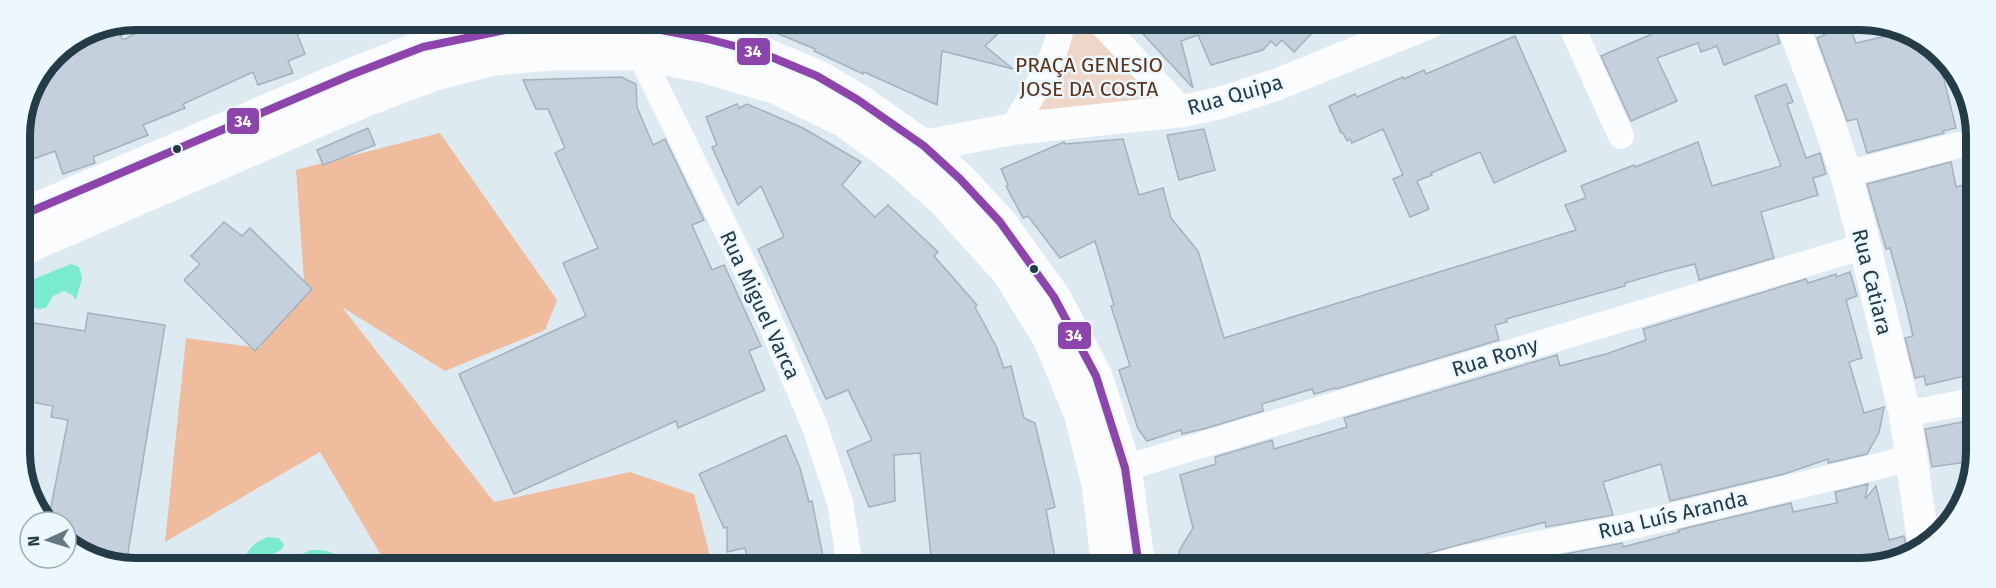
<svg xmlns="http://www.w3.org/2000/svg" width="1996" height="588" viewBox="0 0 1996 588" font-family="'Fira Sans',sans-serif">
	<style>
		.green { fill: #eed6c8 }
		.forest { fill: #efbd9e }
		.water { fill: #7aebcf }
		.building { fill: #c4d1dd; stroke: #a4b1bd; stroke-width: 1.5 }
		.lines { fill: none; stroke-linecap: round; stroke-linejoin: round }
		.minor { stroke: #fafcfd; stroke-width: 26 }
		.tertiary { stroke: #fafcfd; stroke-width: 32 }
		.primary { stroke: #fafcfd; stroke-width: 33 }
		.bus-1-casing { stroke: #ecf8fe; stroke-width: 12 }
		.bus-1 { stroke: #8e44ad; stroke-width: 8 }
		.bus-dot { fill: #233c48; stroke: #ecf8fe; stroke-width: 2 }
		.labels { text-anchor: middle; stroke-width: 5; stroke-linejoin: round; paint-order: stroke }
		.park-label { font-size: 21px; fill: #5d351c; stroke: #ecf8fe }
		.street-label { font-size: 21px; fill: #233c48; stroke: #ecf8fe }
		.rim { fill: none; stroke: #233c48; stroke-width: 8 }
		.line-badge { stroke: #ecf8fe; stroke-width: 2 }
		.badge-label { font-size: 16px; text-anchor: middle; font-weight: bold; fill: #fff }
	</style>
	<rect width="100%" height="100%" fill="#ddeaf1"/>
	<path class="green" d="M1072,22H1093L1173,109L1021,124Z"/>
	<path class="forest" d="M440,133L557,300L545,330L445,371L342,307L494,502L630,472L694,494L709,552V566L387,565L320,452L165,542L186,338L260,348L304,280L296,170Z"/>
	<g class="water">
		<path d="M71,264L79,267L82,278L76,300L72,295L64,291L53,296L46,308L39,309L31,307L22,284Z"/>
		<path d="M268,537L279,538L284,545L281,550L273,554L270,565H244C244,551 256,541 268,537Z"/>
		<path d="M311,550C327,550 338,552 348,565H293L300,555Z"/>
	</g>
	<g class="building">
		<path d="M162,20H292L305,54L288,61L293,73L258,85L253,72L183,104L185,108L143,125L148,135L93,157L95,163L63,174L55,151L20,164V128L28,91L54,53L91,28L115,24L123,40Z"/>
		<path d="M747,21H1011L985,46L1013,69L942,51L937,105L864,72L863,74L814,51L815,49Z"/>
		<path d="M1132,22H1323L1294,52L1282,40L1276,46L1271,41L1263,50L1211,65L1198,35L1181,41L1193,88Z"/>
		<path d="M1656,23H1773L1780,43L1724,65L1717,46L1701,52L1698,43L1657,58L1677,101L1631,121L1601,56L1659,31Z"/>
		<path d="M1824,23H1848L1856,43L1903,32L1937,52L1956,128L1943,131L1944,133L1867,153L1857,119L1847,121L1817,38L1828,33Z"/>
		<path d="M1515,36L1566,151L1494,183L1480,152L1431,173L1432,175L1417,181L1429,209L1410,217L1393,179L1403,175L1383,129L1352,143L1350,139L1347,141L1343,133H1341L1329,106L1355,94L1357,97L1403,77L1404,79L1424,70L1426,74Z"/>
		<path d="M621,77L636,84L637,107L653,145L665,139L680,170L704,220L692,225L712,270L724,265L731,280L761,346L749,351L765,390L678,428L676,421L514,494L459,374L586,316L563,263L598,248L555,153L565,148L548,109H536L523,80Z"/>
		<path d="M1786,84L1793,102L1787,104L1806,158L1820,153L1826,174L1813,178L1818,195L1761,212L1774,258L1699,280L1695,264L1667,271L1625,283V286L1506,319L1507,322L1495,325L1499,340L1336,389L1335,388L1314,394L1312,389L1262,404L1263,411L1207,428L1182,434L1181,430L1147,441L1138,429L1119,370L1130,366L1111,306L1114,305L1095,241L1060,258L1028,216L1023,218L1006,186L1008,185L1001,169L1064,142L1065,144L1123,139L1139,195L1163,188L1171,218L1198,251L1224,338L1576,230L1565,205L1586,198L1581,186L1634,165L1635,167L1698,142L1712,186L1781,166L1755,96Z"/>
		<path d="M737,104L739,108L747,104L803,128L861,162L842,185L875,217L888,205L938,252L934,256L977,305L975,307L996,346L1004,368L1011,366L1024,418L1035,423L1055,507L1046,510L1057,567L932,566L920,453L894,455L895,501L869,507L847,451L872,440L848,390L826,399L758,249L784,237L761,186L738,205L712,147L717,145L706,117Z"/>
		<path d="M368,128L375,145L323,165L317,150Z"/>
		<path d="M1204,129L1215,170L1179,180L1167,135Z"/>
		<path d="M1951,162L1956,187L1974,182L1973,374L1926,385L1924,376L1915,378L1905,338L1913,336L1906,306L1890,248L1886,249L1867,184Z"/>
		<path d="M224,222L242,236L250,228L312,289L255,351L184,280L200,264L191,256Z"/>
		<path d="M1850,272L1857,296L1846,300L1862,358L1849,362L1864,413L1884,407L1879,433L1867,454L1828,463V459L1784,474L1670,501L1661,464L1603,482L1613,515L1546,527L1545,522L1429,553L1402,562L1403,567H1179V551L1193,528L1180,475L1216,464L1215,457L1272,440L1274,449L1347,427L1344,418L1557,355L1560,366L1606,354L1646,340L1643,329L1806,279L1808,283L1836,274V277Z"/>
		<path d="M88,313L165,325L126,565H106L66,540V522H48L68,420L51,417L53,406L21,400V321L85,331Z"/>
		<path d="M1973,420V461L1932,467L1925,429Z"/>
		<path d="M786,435L800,468L809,502L812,501L825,566H803L802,559L768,566H749L745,548L727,552V527L724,528L699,474Z"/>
		<path d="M1868,484L1865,499L1876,486L1889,540L1904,536L1908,553L1868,568H1558L1555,556L1622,543L1623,547L1679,532L1678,530L1791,503L1793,512L1837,503L1835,492Z"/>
	</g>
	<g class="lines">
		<g class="minor">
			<path d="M1100,22L1183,111"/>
			<path d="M1570,23L1621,136"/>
			<path d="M640,54L761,300L815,427L840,502L850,566"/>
			<path d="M1012,129C1032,94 1056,62 1062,22"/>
			<path d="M1846,174L1974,141"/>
			<path d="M1905,414L1973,401"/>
			<path d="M1125,468L1865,246"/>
			<path d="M1433,567L1460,559L1628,527L1912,458"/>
		</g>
		<g class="tertiary">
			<path d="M1792,23L1827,117L1846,174L1865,246L1905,414L1924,547"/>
			<path d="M924,146L1012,129L1183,111L1220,103L1278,84L1431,22"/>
		</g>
		<g class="primary">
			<path d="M20,216L353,74L423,47L505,30L580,24L656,29L708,39L764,54L817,76L858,100L924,146L960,179L1000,222L1054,297L1096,376L1125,468L1139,567"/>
			<path d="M20,250L363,101L435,74L494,59L553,54H640L702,66L777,88L844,121L899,161L943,200L1008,272L1049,338L1080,413L1098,484L1108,567"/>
		</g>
		<g class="bus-1-casing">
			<path id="bus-1" d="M20,216L353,74L423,47L505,30L580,24L656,29L708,39L764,54L817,76L858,100L924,146L960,179L1000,222L1054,297L1096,376L1125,468L1139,567"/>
		</g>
		<use href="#bus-1" class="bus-1"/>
	</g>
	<g class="bus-dot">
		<circle cx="177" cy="149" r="5"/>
		<circle cx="1034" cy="269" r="5"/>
	</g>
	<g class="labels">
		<g class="park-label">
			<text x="1089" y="72">PRAÇA GENESIO<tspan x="1089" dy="24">JOSE DA COSTA</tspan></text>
		</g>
		<g class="street-label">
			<text transform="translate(1235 95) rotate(-16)" y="7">Rua Quipa</text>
			<text transform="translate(1872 282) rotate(76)" y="7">Rua Catiara</text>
			<text transform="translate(760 305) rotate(65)" y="7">Rua Miguel Varca</text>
			<text transform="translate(1495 357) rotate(-17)" y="7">Rua Rony</text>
			<text transform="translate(1673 515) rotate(-13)" y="7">Rua Luís Aranda</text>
		</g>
	</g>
	<path d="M0 0H1996V588H0ZM136 30H1860A106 106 0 0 1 1966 136V452A106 106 0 0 1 1860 558H136A106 106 0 0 1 30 452V136A106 106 0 0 1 136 30Z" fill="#ecf8fe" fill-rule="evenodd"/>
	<path class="rim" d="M136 30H1860A106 106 0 0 1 1966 136V452A106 106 0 0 1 1860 558H136A106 106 0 0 1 30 452V136A106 106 0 0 1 136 30Z"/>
	<g class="line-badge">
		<rect x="736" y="37" width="35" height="29" rx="6" fill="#8e44ad"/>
		<rect x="226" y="107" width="34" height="28" rx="6" fill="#8e44ad"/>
		<rect x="1057" y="321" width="35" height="29" rx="6" fill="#8e44ad"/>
	</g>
	<g class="badge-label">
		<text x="753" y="57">34</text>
		<text x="243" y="127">34</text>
		<text x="1074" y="341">34</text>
	</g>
	<g transform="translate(48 540) rotate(266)"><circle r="28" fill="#ecf8fe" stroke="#9cadb5" stroke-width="1.5"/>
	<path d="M0-4.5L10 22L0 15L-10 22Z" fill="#647983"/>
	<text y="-9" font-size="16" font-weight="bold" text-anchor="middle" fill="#233c48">N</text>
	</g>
</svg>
